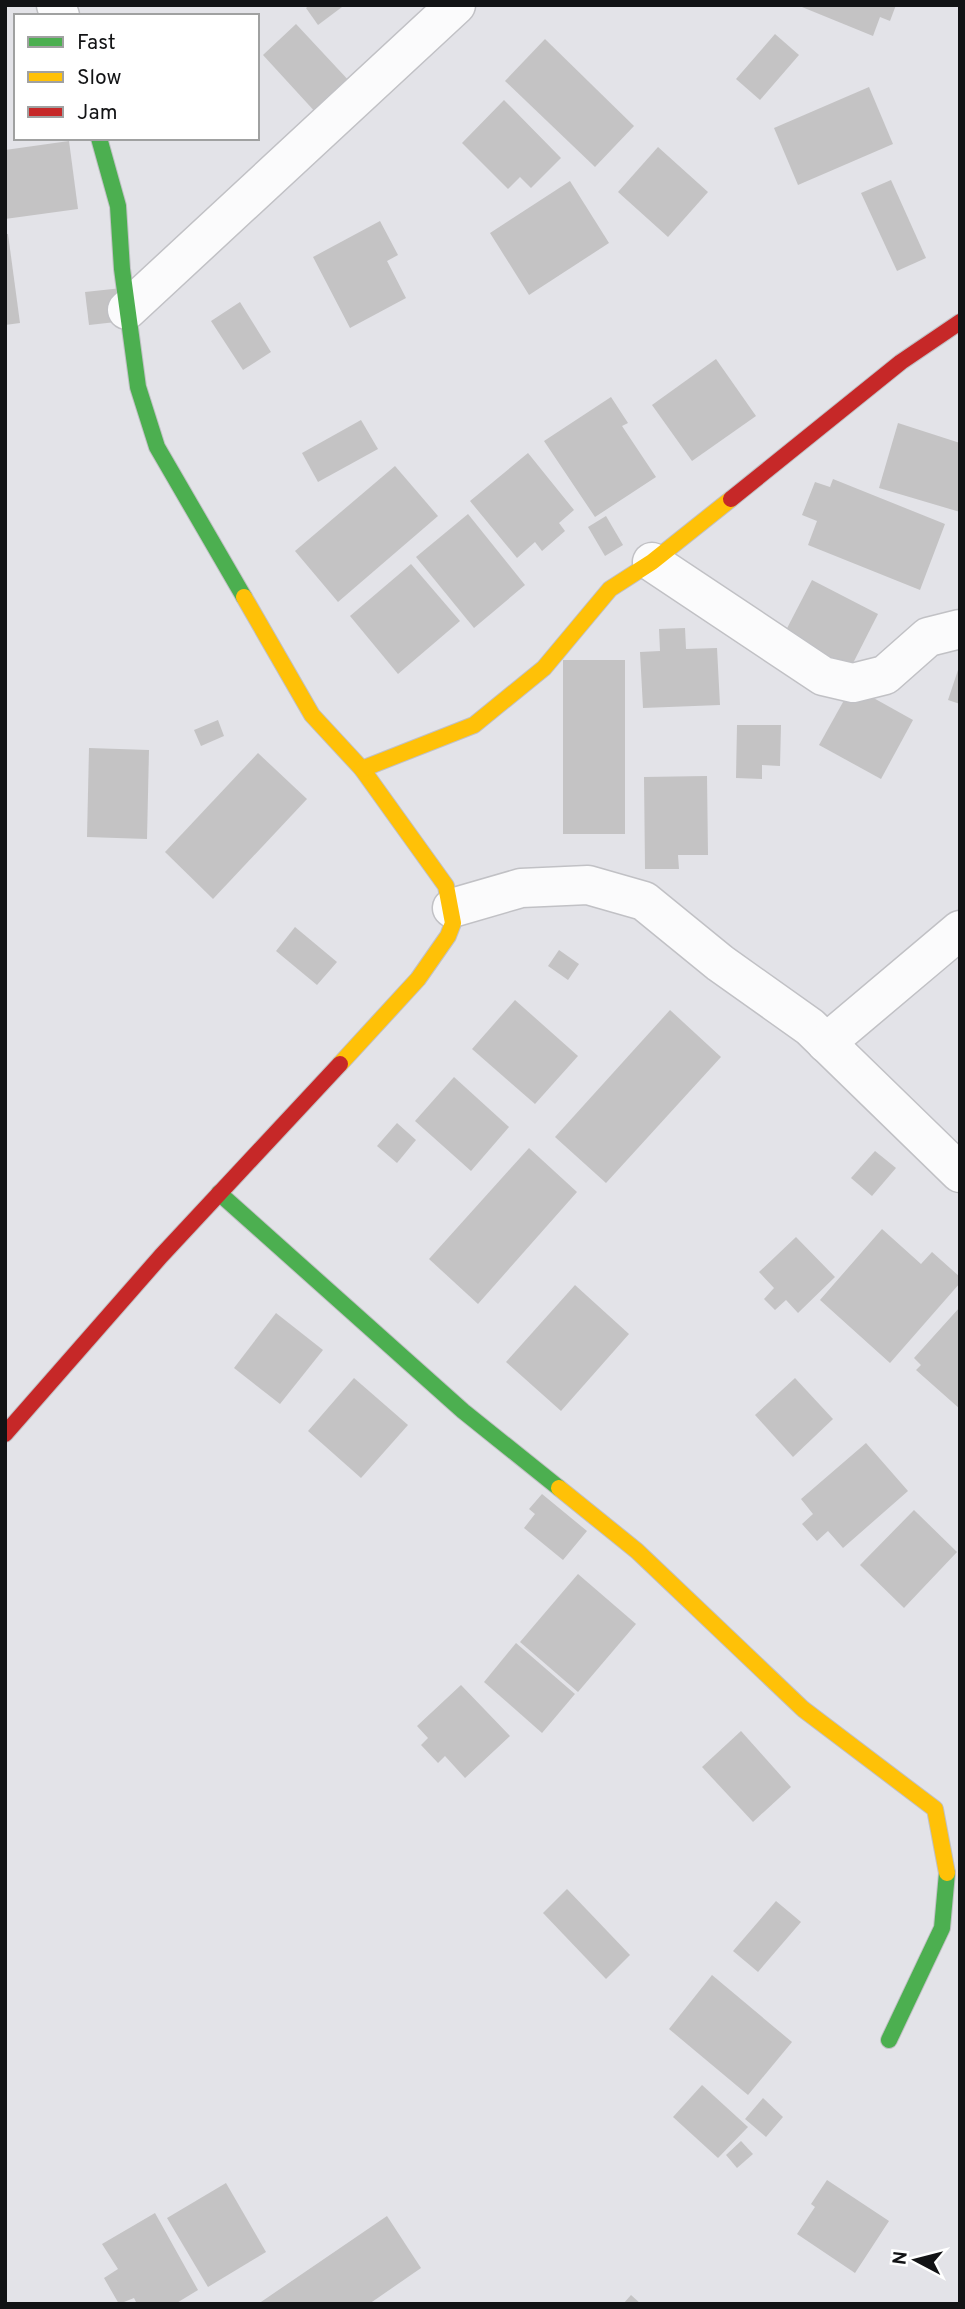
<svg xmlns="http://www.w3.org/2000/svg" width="965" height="2309" viewBox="0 0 965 2309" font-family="Overpass,sans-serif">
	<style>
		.building { fill: #c4c3c4 }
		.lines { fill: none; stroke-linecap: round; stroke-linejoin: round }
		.street-casing { stroke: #c1c1c5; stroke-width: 41 }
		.fast-casing { stroke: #c1c1c5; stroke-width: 18 }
		.slow-casing { stroke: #c1c1c5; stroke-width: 18 }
		.jam-casing { stroke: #c1c1c5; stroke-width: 18 }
		.street { stroke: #fbfbfc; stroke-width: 38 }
		.fast { stroke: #4caf50; stroke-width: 16 }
		.slow { stroke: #ffc107; stroke-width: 16 }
		.jam { stroke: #c62828; stroke-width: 16 }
	</style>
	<rect width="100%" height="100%" fill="#e3e3e8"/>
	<g class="building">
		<path d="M310,5H341L342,7L318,25L306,8Z"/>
		<path d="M797,5H896L890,21L880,17L873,36Z"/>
		<path d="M296,24L351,83L318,115L263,55Z"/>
		<path d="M775,34L799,55L760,100L736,79Z"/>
		<path d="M545,39L634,126L595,167L505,81Z"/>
		<path d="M869,87L893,144L798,185L774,128Z"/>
		<path d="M504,100L561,158L531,188L520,177L508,189L462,143Z"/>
		<path d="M69,141L78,209L5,219V150Z"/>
		<path d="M658,147L708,192L668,237L618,192Z"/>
		<path d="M891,180L926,258L897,271L861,193Z"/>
		<path d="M570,181L609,243L529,295L490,233Z"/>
		<path d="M380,221L398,255L387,261L406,298L350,328L313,257Z"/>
		<path d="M5,234H8L20,323L5,325Z"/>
		<path d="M122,288L125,321L89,325L85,292Z"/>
		<path d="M240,302L271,352L243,370L211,321Z"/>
		<path d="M716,359L756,416L692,461L652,405Z"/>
		<path d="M611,397L628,423L622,426L656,477L595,517L544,441Z"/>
		<path d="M361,420L378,449L318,482L302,453Z"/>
		<path d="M898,423L960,443V512L879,488Z"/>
		<path d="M528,453L574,510L559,523L565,531L542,551L535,542L517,558L470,501Z"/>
		<path d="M395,466L438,516L338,602L295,551Z"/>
		<path d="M833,479L945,524L920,590L808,545L817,521L802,515L815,482L830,487Z"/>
		<path d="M468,514L525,585L474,628L416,557Z"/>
		<path d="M606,516L623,545L605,556L588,527Z"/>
		<path d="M411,564L460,621L398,674L350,616Z"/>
		<path d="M812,580L878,614L849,671L783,636Z"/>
		<path d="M685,628L686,649L717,648L720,705L643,708L640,652L660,651L659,629Z"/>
		<rect x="563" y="660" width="62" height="174"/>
		<path d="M959,667H960V704L948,700Z"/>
		<path d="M852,686L913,720L881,779L819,745Z"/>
		<path d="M218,720L224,736L201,746L194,730Z"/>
		<path d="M737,725H781L780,766L762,765V779L736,778Z"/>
		<path d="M89,748L149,750L147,839L87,837Z"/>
		<path d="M258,753L307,799L213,899L165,852Z"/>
		<path d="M707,776L708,855H678L679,869H645L644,777Z"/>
		<path d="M295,927L337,962L317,985L276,951Z"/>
		<path d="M559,950L579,964L568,980L548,966Z"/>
		<path d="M515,1000L578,1056L535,1104L472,1049Z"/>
		<path d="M670,1010L721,1057L606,1183L555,1137Z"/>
		<path d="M454,1077L509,1127L471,1171L415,1121Z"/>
		<path d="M397,1123L416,1140L397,1163L377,1146Z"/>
		<path d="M529,1148L577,1192L478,1304L429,1259Z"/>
		<path d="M875,1151L896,1168L872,1196L851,1178Z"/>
		<path d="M882,1229L921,1264L932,1252L960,1277V1283L890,1363L820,1300Z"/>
		<path d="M796,1237L835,1277L798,1313L786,1300L775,1310L764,1299L774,1288L759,1272Z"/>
		<path d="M575,1285L629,1334L561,1411L506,1362Z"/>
		<path d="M960,1307V1409L916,1370L921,1365L914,1358Z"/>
		<path d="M276,1313L323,1350L280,1404L234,1368Z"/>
		<path d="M354,1378L408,1425L361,1478L308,1431Z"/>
		<path d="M795,1378L833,1419L793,1457L755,1415Z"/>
		<path d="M866,1443L908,1491L843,1548L828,1531L817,1541L802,1524L813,1514L801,1499Z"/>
		<path d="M542,1494L587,1531L563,1560L524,1528L535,1514L529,1509Z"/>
		<path d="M914,1510L957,1552L904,1608L860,1565Z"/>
		<path d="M578,1574L636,1624L578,1692L520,1642Z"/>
		<path d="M516,1643L575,1694L542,1733L484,1682Z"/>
		<path d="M461,1685L510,1736L465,1778L445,1756L438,1763L421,1745L428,1738L417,1726Z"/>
		<path d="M741,1731L791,1787L753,1822L702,1767Z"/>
		<path d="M567,1889L630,1955L606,1979L543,1913Z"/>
		<path d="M776,1901L801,1922L758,1972L733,1951Z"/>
		<path d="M712,1975L792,2042L748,2095L669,2029Z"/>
		<path d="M702,2085L748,2127L718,2158L673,2117Z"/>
		<path d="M763,2098L783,2117L766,2137L745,2119Z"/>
		<path d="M741,2141L753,2154L737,2168L726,2155Z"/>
		<path d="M827,2180L889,2221L855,2273L797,2234L815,2207L811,2204Z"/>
		<path d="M226,2183L266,2252L208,2287L167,2218Z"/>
		<path d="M155,2213L198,2290L175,2304H137L134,2298L119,2304L104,2278L118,2269L102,2244Z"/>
		<path d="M387,2216L421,2268L369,2304H258Z"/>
		<path d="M631,2295L641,2304H623Z"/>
	</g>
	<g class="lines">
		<g class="street-casing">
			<g id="street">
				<path d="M56,5L60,16"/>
				<path d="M127,310L456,5"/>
				<path d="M652,562L823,676L853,683L885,675L928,637L960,629"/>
				<path d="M452,908L521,888L588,885L644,901L720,963L810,1027L960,1173"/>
				<path d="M826,1043L960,930"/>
			</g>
		</g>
		<g class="fast-casing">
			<g id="fast">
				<path d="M99,138L118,206L122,269L138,387L157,447L244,597"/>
				<path d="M219,1193L463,1411L559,1488"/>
				<path d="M889,2040L942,1928L947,1873"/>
			</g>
		</g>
		<g class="slow-casing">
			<g id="slow">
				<path d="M244,597L312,715L362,769L446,886L453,923L448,936L418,979L340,1064"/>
				<path d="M362,769L474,725L544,668L610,589L652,562L731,499"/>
				<path d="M559,1488L637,1551L803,1709L935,1809L947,1873"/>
			</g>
		</g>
		<g class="jam-casing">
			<g id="jam">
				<path d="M731,499L901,362L960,322"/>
				<path d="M5,1434L161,1256L340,1064"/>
			</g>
		</g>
		<use href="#street" class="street"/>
		<use href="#fast" class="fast"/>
		<use href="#slow" class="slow"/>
		<use href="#jam" class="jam"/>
	</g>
	<rect width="965" height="2309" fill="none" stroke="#121315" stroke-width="14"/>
	<rect x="14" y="14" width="245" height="126" fill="#ffffff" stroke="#a0a1a1" stroke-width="2"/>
	<rect x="28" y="37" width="35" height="10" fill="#4caf50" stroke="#a0a1a1" stroke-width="2"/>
	<text x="77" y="49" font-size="21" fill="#121315">Fast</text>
	<rect x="28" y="72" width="35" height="10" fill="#ffc107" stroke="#a0a1a1" stroke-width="2"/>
	<text x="77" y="84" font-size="21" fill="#121315">Slow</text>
	<rect x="28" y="107" width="35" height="10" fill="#c62828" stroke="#a0a1a1" stroke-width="2"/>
	<text x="77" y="119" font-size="21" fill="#121315">Jam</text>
	<g transform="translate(916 2260) rotate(277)" stroke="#ffffff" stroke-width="5" paint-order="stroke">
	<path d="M0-5L12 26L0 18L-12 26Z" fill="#121315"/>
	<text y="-10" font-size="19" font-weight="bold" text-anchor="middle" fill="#121315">N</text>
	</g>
</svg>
